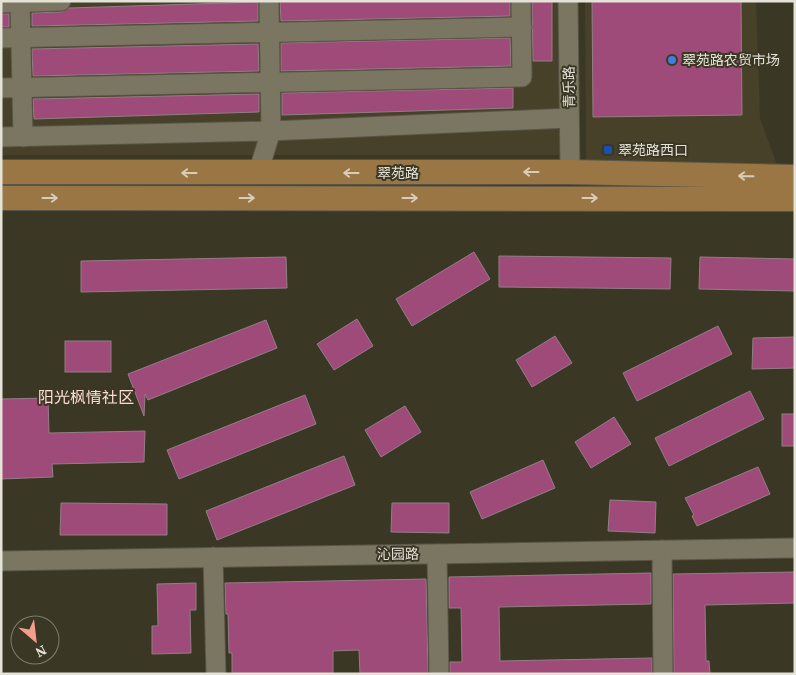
<svg xmlns="http://www.w3.org/2000/svg" width="796" height="675" viewBox="0 0 796 675" font-family="'Source Serif 4','Noto Sans SC',serif">
	<style>
		.built { fill: #464128 }
		.building { fill: #9f4b79; stroke: #937e88 }
		.lines { fill: none; stroke-linecap: round; stroke-linejoin: round }
		.minor-casing { stroke: #595546; stroke-width: 21 }
		.major-casing { stroke: #595546; stroke-width: 26 }
		.minor { stroke: #7a7662; stroke-width: 19 }
		.major { stroke: #9a7645; stroke-width: 24 }
		.oneway { stroke: #d6cdbb }
		.shop-dot { fill: #3f7fe0; stroke: #3b3725; stroke-width: 2 }
		.transit-dot { fill: #1a4fb4; stroke: #3b3725; stroke-width: 2 }
		.labels { text-anchor: middle; stroke-width: 4; stroke-linejoin: round; paint-order: stroke }
		.poi-label { font-size: 14px; fill: #e5e3d8; stroke: #3b3725; text-anchor: start }
		.street-label { font-size: 14px; fill: #e5e3d8; stroke: #3b3725 }
		.quarter-label { font-size: 16px; fill: #fcdad2; stroke: #3b3725 }
	</style>
	<rect width="100%" height="100%" fill="#3b3725"/>
	<g class="built">
		<path d="M1,1H577L578,155H1Z"/>
		<path d="M585,1H756L760,118L777,165L586,161Z"/>
	</g>
	<g class="building">
		<path d="M280,1H510V16L281,21Z"/>
		<path d="M532,1H552V61H533Z"/>
		<path d="M592,1H741L742,115L593,117Z"/>
		<path d="M258,2V21L32,26V13L61,12L69,8Z"/>
		<rect x="1" y="14" width="8" height="13"/>
		<path d="M510,38L511,66L281,71V43Z"/>
		<path d="M258,44L259,71L33,76L32,49Z"/>
		<path d="M513,88V108L282,115V93Z"/>
		<path d="M259,94V112L34,119L33,99Z"/>
		<path d="M474,252L490,279L412,326L396,299Z"/>
		<path d="M499,256L671,258L670,289L499,287Z"/>
		<path d="M286,257L287,288L81,292V261Z"/>
		<path d="M700,257L795,259V291L699,289Z"/>
		<path d="M357,319L373,346L334,370L317,344Z"/>
		<path d="M266,320L277,348L148,400L145,394L144,416L128,374Z"/>
		<path d="M718,326L732,354L637,401L623,373Z"/>
		<path d="M555,336L572,363L532,387L516,360Z"/>
		<path d="M795,337V368L752,369L753,338Z"/>
		<rect x="65" y="341" width="46" height="31"/>
		<path d="M750,391L764,419L669,466L655,438Z"/>
		<path d="M305,395L316,424L179,479L167,450Z"/>
		<path d="M48,398L49,433L145,431L144,462L52,464L53,477L1,479V399Z"/>
		<path d="M405,406L421,432L381,457L365,430Z"/>
		<rect x="782" y="414" width="13" height="32"/>
		<path d="M614,417L631,444L591,468L575,442Z"/>
		<path d="M344,456L355,485L217,540L206,511Z"/>
		<path d="M543,460L555,488L482,519L470,492Z"/>
		<path d="M758,467L770,494L697,526L692,516L694,515L685,498Z"/>
		<path d="M610,500L656,502L655,533L608,531Z"/>
		<path d="M61,503L167,504V535H60Z"/>
		<path d="M392,503H449V533L391,532Z"/>
		<path d="M795,572V603L705,605L706,661H709L710,674H674L673,574Z"/>
		<path d="M651,573V604L499,607L500,661L652,658V674H450V662H462L461,608H449V577Z"/>
		<path d="M426,579L428,674H360L359,650L333,651V674H232V653H229L228,614H226L225,583Z"/>
		<path d="M196,583V610H190L191,653L152,654V626H158L157,584Z"/>
	</g>
	<g class="lines">
		<g class="minor-casing">
			<g id="minor">
				<path d="M20,1L23,137"/>
				<path d="M568,1L570,172"/>
				<path d="M1,3L61,1"/>
				<path d="M1,38L522,27"/>
				<path d="M1,88L522,77L521,1"/>
				<path d="M1,137L271,131L569,118"/>
				<path d="M258,173L271,131L269,1"/>
				<path d="M662,550L663,674"/>
				<path d="M437,554L439,674"/>
				<path d="M213,557L216,674"/>
				<path d="M1,561L795,548"/>
			</g>
		</g>
		<g class="major-casing">
			<g id="major">
				<path d="M1,172H570L795,177"/>
				<path d="M1,198L795,199"/>
			</g>
		</g>
		<use href="#minor" class="minor"/>
		<use href="#major" class="major"/>
	</g>
	<defs><path id="oneway-shaft" d="M-6 0H5M1.5-3L5.5 0L1.5 3" fill="none" stroke-width="1.6" stroke-linecap="round" stroke-linejoin="round" transform="scale(1.25)"/></defs>
	<g class="oneway">
		<use href="#oneway-shaft" transform="translate(531 172) rotate(180)"/>
		<use href="#oneway-shaft" transform="translate(189 173) rotate(-180)"/>
		<use href="#oneway-shaft" transform="translate(351 173) rotate(180)"/>
		<use href="#oneway-shaft" transform="translate(746 176) rotate(-179)"/>
		<use href="#oneway-shaft" transform="translate(50 198)"/>
		<use href="#oneway-shaft" transform="translate(247 198)"/>
		<use href="#oneway-shaft" transform="translate(410 198)"/>
		<use href="#oneway-shaft" transform="translate(590 198)"/>
	</g>
	<circle class="shop-dot" cx="672" cy="60" r="5"/>
	<rect class="transit-dot" x="603" y="145" width="10" height="10" rx="2.5"/>
	<g class="labels">
		<g class="poi-label">
			<text x="682" y="65">翠苑路农贸市场</text>
			<text x="618" y="155">翠苑路西口</text>
		</g>
		<g class="street-label">
			<text transform="translate(569 87) rotate(-91)" y="5">青乐路</text>
			<text x="398" y="178">翠苑路</text>
			<text transform="translate(398 554) rotate(-1)" y="5">沁园路</text>
		</g>
		<g class="quarter-label">
			<text x="86" y="403">阳光枫情社区</text>
		</g>
	</g>
	<rect width="796" height="675" fill="none" stroke="#e5e3d8" stroke-width="5"/>
	<g transform="translate(35 640) rotate(152)"><circle r="24" fill="#3b3725" stroke="#7f7c6d"/>
	<path d="M0-4L9 19L0 12L-9 19Z" fill="#f49e8a"/>
	<text y="-8" font-size="14" font-weight="bold" text-anchor="middle" fill="#e5e3d8">N</text>
	</g>
</svg>
